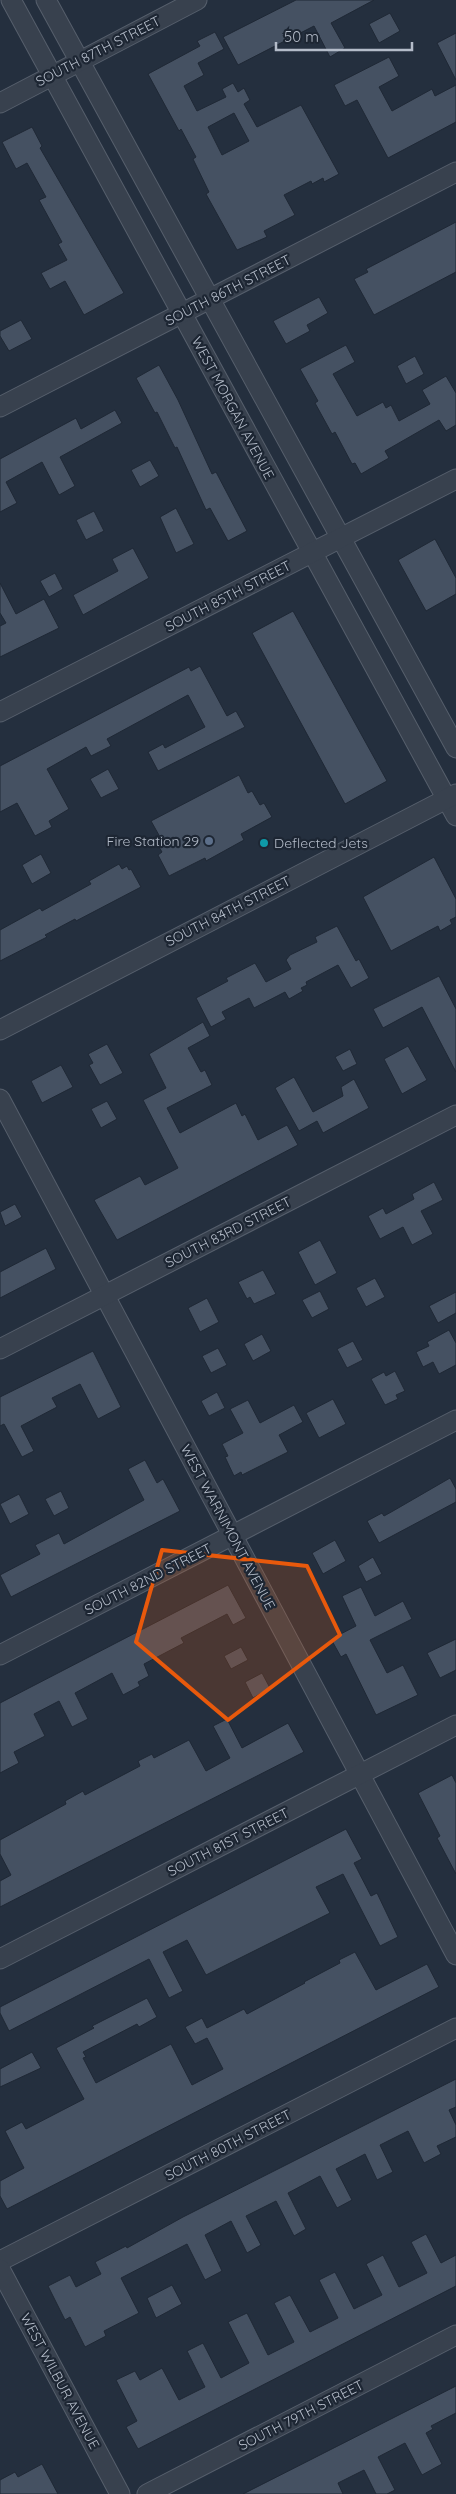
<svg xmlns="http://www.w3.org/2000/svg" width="456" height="2494" viewBox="0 0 456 2494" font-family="Quicksand,sans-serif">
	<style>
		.building { fill: #455162; stroke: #1f2835; fill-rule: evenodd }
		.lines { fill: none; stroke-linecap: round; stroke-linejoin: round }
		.minor-casing { stroke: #565f6c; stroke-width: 21 }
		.minor { stroke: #38414e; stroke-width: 19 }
		.marked { fill: #e8590c; fill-opacity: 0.2; stroke: #e8590c; stroke-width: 4; stroke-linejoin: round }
		.service-dot { fill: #5c6f8a; stroke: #1d2633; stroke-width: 2 }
		.culture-dot { fill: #0f9aa8; stroke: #1d2633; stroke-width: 2 }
		.labels { text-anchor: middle; stroke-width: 4.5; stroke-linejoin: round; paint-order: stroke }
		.street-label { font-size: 14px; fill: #b4bcc9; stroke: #1d2633 }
		.poi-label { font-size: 14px; fill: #b4bcc9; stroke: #1d2633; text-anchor: end }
	</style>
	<rect width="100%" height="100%" fill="#242f3e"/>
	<g class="building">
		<path d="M296,0H374L331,23L345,48L330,57L314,26L238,65L223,37Z"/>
		<path d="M390,13L400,31L379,43L369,24Z"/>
		<path d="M215,32L224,49L198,63L204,75L184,86L197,111L226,97L222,89L233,83L238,92L244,88L250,100L244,104L257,127L301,105L339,174L324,182L323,178L312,184L311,181L284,195L295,215L264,231L267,237L237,250L206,194L209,192L193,159L196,157L181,129L179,131L148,74L200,46L197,41ZM234,113L249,141L222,155L208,127Z"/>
		<path d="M456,33V80L437,43Z"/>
		<path d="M389,57L399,76L379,87L392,111L432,89L435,96L456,85V122L388,158L357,100L345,106L334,85Z"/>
		<path d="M32,127L42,146L40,148L124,293L84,315L65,281L50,289L41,273L67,260L58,244L62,242L39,200L46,197L27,163L16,169L2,142Z"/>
		<path d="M456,222V272L374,315L354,279L368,272L366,269Z"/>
		<path d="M319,297L328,313L307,325L310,331L286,344L273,321Z"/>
		<path d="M21,320L32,339L9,351L0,336V331Z"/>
		<path d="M346,345L355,362L333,374L357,416L383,402L386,408L391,405L399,421L430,404L422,390L446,376L456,393V425L446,431L439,420L385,451L389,458L361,474L355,463L352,464L335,432L332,434L315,403L318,401L300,369Z"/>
		<path d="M415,356L424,374L406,384L397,366Z"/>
		<path d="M159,365L178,400L212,474L216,472L247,531L228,541L210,508L206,510L177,447L175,448L157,412L155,413L136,378Z"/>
		<path d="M115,410L122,423L60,457L75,486L59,495L42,462L6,482L17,503L0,512V459L76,418L81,429Z"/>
		<path d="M150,460L159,476L140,487L131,470Z"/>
		<path d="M176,508L194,544L176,553L160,517Z"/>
		<path d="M94,511L104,531L86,540L76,520Z"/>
		<path d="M435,539L456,578V594L426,611L398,560Z"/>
		<path d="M133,548L149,578L83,615L73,595L118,571L112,559Z"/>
		<path d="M55,573L63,589L49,597L40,581Z"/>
		<path d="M0,583L16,614L44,599L59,628L0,657V626L6,623L0,613Z"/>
		<path d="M293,611L387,781L345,804L252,633Z"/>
		<path d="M200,666L227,716L236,711L245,727L158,771L148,752L163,744L165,748L205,727L188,695L107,739L111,746L91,756L86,747L47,769L69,809L49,821L52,827L35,836L17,803L0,812V766L189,667L191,671Z"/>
		<path d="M108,769L119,789L101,798L90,779Z"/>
		<path d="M239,775L248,793L252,791L260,805L264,803L272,817L241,834L244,840L206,861L205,858L169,876L158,855L162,852L155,840L160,837L151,821Z"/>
		<path d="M41,854L51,873L32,884L22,865Z"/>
		<path d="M434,857L456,899V917L450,920L452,924L440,931L438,926L391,951L363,897Z"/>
		<path d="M119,864L122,869L127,866L129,870L131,869L141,887L76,921L75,919L45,935L47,937L0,961V930L40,908L42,911L91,884L89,881Z"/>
		<path d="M337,926L356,961L359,959L369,978L351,988L338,965L306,982L307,985L301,988L303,991L289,999L285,992L254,1008L249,998L222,1012L226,1019L211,1027L196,998L228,981L226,978L255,963L266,982L291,969L286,960L290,955L317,942L315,937Z"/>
		<path d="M439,976L456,1009V1072L422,1007L383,1028L373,1009Z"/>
		<path d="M203,1022L210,1036L188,1048L201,1072L205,1070L212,1085L167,1108L180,1133L236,1103L242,1116L245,1114L258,1140L287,1125L298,1145L117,1240L94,1200L140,1176L145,1185L178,1168L143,1100L166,1088L149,1054Z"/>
		<path d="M107,1044L123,1073L100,1085L89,1065L93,1063L88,1054Z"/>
		<path d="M408,1046L427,1080L402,1094L384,1059Z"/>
		<path d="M350,1049L357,1064L343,1071L335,1057Z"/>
		<path d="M61,1065L73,1087L42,1103L31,1081Z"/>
		<path d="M294,1077L313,1112L343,1096L341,1087L354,1079L369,1108L323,1133L317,1121L299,1131L275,1088Z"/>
		<path d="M107,1101L117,1119L101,1128L91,1109Z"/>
		<path d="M434,1182L443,1200L421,1211L433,1234L412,1245L403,1227L380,1239L368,1216L383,1208L386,1214L414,1199L412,1194Z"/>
		<path d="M15,1204L22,1217L5,1226L0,1212Z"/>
		<path d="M320,1240L337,1273L315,1285L298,1252Z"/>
		<path d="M46,1248L56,1269L0,1298V1272Z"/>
		<path d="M263,1270L276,1294L254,1304L250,1297L247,1299L238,1282Z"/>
		<path d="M375,1278L385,1297L366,1307L356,1288Z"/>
		<path d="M320,1291L329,1309L312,1318L302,1300Z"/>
		<path d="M456,1292V1313L438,1323L429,1306Z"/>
		<path d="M207,1298L219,1322L200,1332L188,1308Z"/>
		<path d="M449,1330L456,1343V1365L439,1374L433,1362L423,1367L416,1352L429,1346L427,1342Z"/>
		<path d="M262,1334L271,1351L253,1361L244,1344Z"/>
		<path d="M353,1341L363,1360L347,1368L337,1349Z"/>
		<path d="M218,1348L227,1365L211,1373L202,1356Z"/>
		<path d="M93,1351L121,1407L98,1419L80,1384L52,1398L57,1407L21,1426L34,1451L22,1457L4,1424L0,1426V1397Z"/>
		<path d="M395,1371L405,1391L396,1395L398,1399L385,1405L371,1379L384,1372L386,1376Z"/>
		<path d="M217,1392L225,1408L209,1416L201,1401Z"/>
		<path d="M333,1399L346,1424L319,1438L306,1413Z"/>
		<path d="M248,1400L260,1423L294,1405L303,1422L279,1435L288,1452L242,1475L241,1472L234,1476L225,1457L228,1456L222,1444L243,1433L230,1409Z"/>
		<path d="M145,1460L157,1483L163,1479L180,1511L11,1597L0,1575L40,1554L35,1545L59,1533L64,1544L144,1500L128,1469Z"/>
		<path d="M450,1478L456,1489V1502L379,1543L367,1521L382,1513L384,1516L393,1511Z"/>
		<path d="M61,1491L69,1508L54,1516L45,1499Z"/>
		<path d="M19,1494L29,1514L10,1524L0,1504Z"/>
		<path d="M335,1540L346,1561L323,1574L312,1553Z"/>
		<path d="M373,1557L382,1574L366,1582L358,1566Z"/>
		<path d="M228,1585L246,1618L233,1625L227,1614L181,1638L184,1643L144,1664L149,1676L138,1682L140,1686L123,1695L112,1673L75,1693L88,1719L72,1727L59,1701L34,1714L45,1736L14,1752L19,1763L0,1773V1703Z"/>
		<path d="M361,1587L375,1616L403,1601L412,1619L370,1640L387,1673L403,1665L418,1695L376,1715L346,1654L341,1657L331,1639L356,1626L342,1596Z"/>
		<path d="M456,1639V1670L440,1678L427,1653Z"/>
		<path d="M241,1647L248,1660L231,1669L224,1656Z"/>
		<path d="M262,1673L270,1688L253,1698L245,1682Z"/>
		<path d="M227,1719L242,1748L288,1723L304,1752L0,1907V1881L11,1875L0,1854V1840L66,1804L65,1801L83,1791L85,1795L140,1766L138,1761L152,1754L154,1758L189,1740L206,1771L230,1758L213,1726Z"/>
		<path d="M452,1775L456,1783V1874L437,1838L440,1836L418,1793Z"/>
		<path d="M346,1829L362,1859L354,1863L371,1896L377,1893L398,1937L380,1946L343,1874L316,1887L330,1913L206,1975L187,1940L163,1952L183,1991L169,1998L149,1959L9,2031L0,2013V2007Z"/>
		<path d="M355,1952L376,1990L427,1964L439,1987L7,2209L0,2196V2181L24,2168L5,2131L22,2122L26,2129L84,2099L56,2048L94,2028L92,2026L147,1998L157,2017L139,2027L137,2024L83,2052L86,2057L83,2058L96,2083L171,2044L192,2085L223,2069L207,2038L195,2044L185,2027L202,2018L207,2028L244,2009L247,2014L305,1983L304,1982L340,1963L339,1960Z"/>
		<path d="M32,2052L41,2068L0,2087V2069Z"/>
		<path d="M456,2079V2107L449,2110L456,2125V2137L437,2146L441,2154L424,2163L408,2131L380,2145L393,2172L377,2180L365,2154L336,2169L352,2200L337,2208L320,2176L288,2193L306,2229L294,2236L276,2201L246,2216L261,2245L247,2253L231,2221L205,2235L222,2271L205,2280L187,2244L121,2278L139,2313L104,2331L106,2336L85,2347L70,2317L65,2320L48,2286L70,2275L76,2287L101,2274L95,2262L126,2246L127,2248L183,2217Z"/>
		<path d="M426,2234L441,2263L456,2255V2286L138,2449L126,2427L137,2421L116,2380L135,2371L140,2380L162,2368L179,2400L205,2387L187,2351L203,2343L221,2378L249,2363L228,2322L247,2313L268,2355L294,2342L274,2303L290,2295L310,2332L338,2318L319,2280L335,2272L354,2309L382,2295L366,2264L383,2255L399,2287L427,2273L411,2242Z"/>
		<path d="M172,2285L182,2304L156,2318L147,2298Z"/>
		<path d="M456,2386V2413L431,2426L433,2429L426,2433L442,2464L422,2475L405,2443L378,2457L395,2490L387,2494H376L364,2470L338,2483L343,2494H243Z"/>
		<path d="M42,2464L58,2494H0V2480L15,2472L18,2477Z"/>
	</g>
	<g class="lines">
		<g class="minor-casing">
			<g id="minor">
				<path d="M11,0L456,816"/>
				<path d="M46,0L456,748"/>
				<path d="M0,103L197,0"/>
				<path d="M0,407L456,172"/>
				<path d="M0,712L456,479"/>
				<path d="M0,1030L456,794"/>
				<path d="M0,1099L456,1955"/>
				<path d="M0,1349L456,1115"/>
				<path d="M0,1655L456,1420"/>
				<path d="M0,1959L456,1725"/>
				<path d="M0,2261L456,2028"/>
				<path d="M0,2269L120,2494"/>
				<path d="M147,2494L456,2335"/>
			</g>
		</g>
		<use href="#minor" class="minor"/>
	</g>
	<path class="marked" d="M162,1550L307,1566L340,1635L228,1720L136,1642Z"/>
	<circle class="service-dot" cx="209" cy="841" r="5"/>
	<circle class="culture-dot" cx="264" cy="843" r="5"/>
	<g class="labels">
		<g class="street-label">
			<text transform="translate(98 51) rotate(-27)" y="5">SOUTH 87TH STREET</text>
			<text transform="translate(228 290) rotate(-27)" y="5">SOUTH 86TH STREET</text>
			<text transform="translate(233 408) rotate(62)" y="5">WEST MORGAN AVENUE</text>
			<text transform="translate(228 596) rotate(-27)" y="5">SOUTH 85TH STREET</text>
			<text transform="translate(228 911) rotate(-27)" y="5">SOUTH 84TH STREET</text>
			<text transform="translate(228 1232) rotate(-27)" y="5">SOUTH 83RD STREET</text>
			<text transform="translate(228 1527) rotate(62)" y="5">WEST WARNIMONT AVENUE</text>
			<text transform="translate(148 1579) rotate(-27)" y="5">SOUTH 82ND STREET</text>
			<text transform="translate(228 1842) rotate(-27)" y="5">SOUTH 81ST STREET</text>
			<text transform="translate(228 2145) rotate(-27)" y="5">SOUTH 80TH STREET</text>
			<text transform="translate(60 2381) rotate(62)" y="5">WEST WILBUR AVENUE</text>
			<text transform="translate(301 2415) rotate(-27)" y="5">SOUTH 79TH STREET</text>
		</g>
		<g class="poi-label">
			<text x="199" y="846">Fire Station 29</text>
			<text x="274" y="848" text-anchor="start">Deflected Jets</text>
		</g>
	</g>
	<path d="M276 42v8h136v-8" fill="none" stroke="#b4bcc9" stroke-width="2.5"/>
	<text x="284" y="42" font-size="15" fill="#b4bcc9" stroke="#1d2633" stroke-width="4" paint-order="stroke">50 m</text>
</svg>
